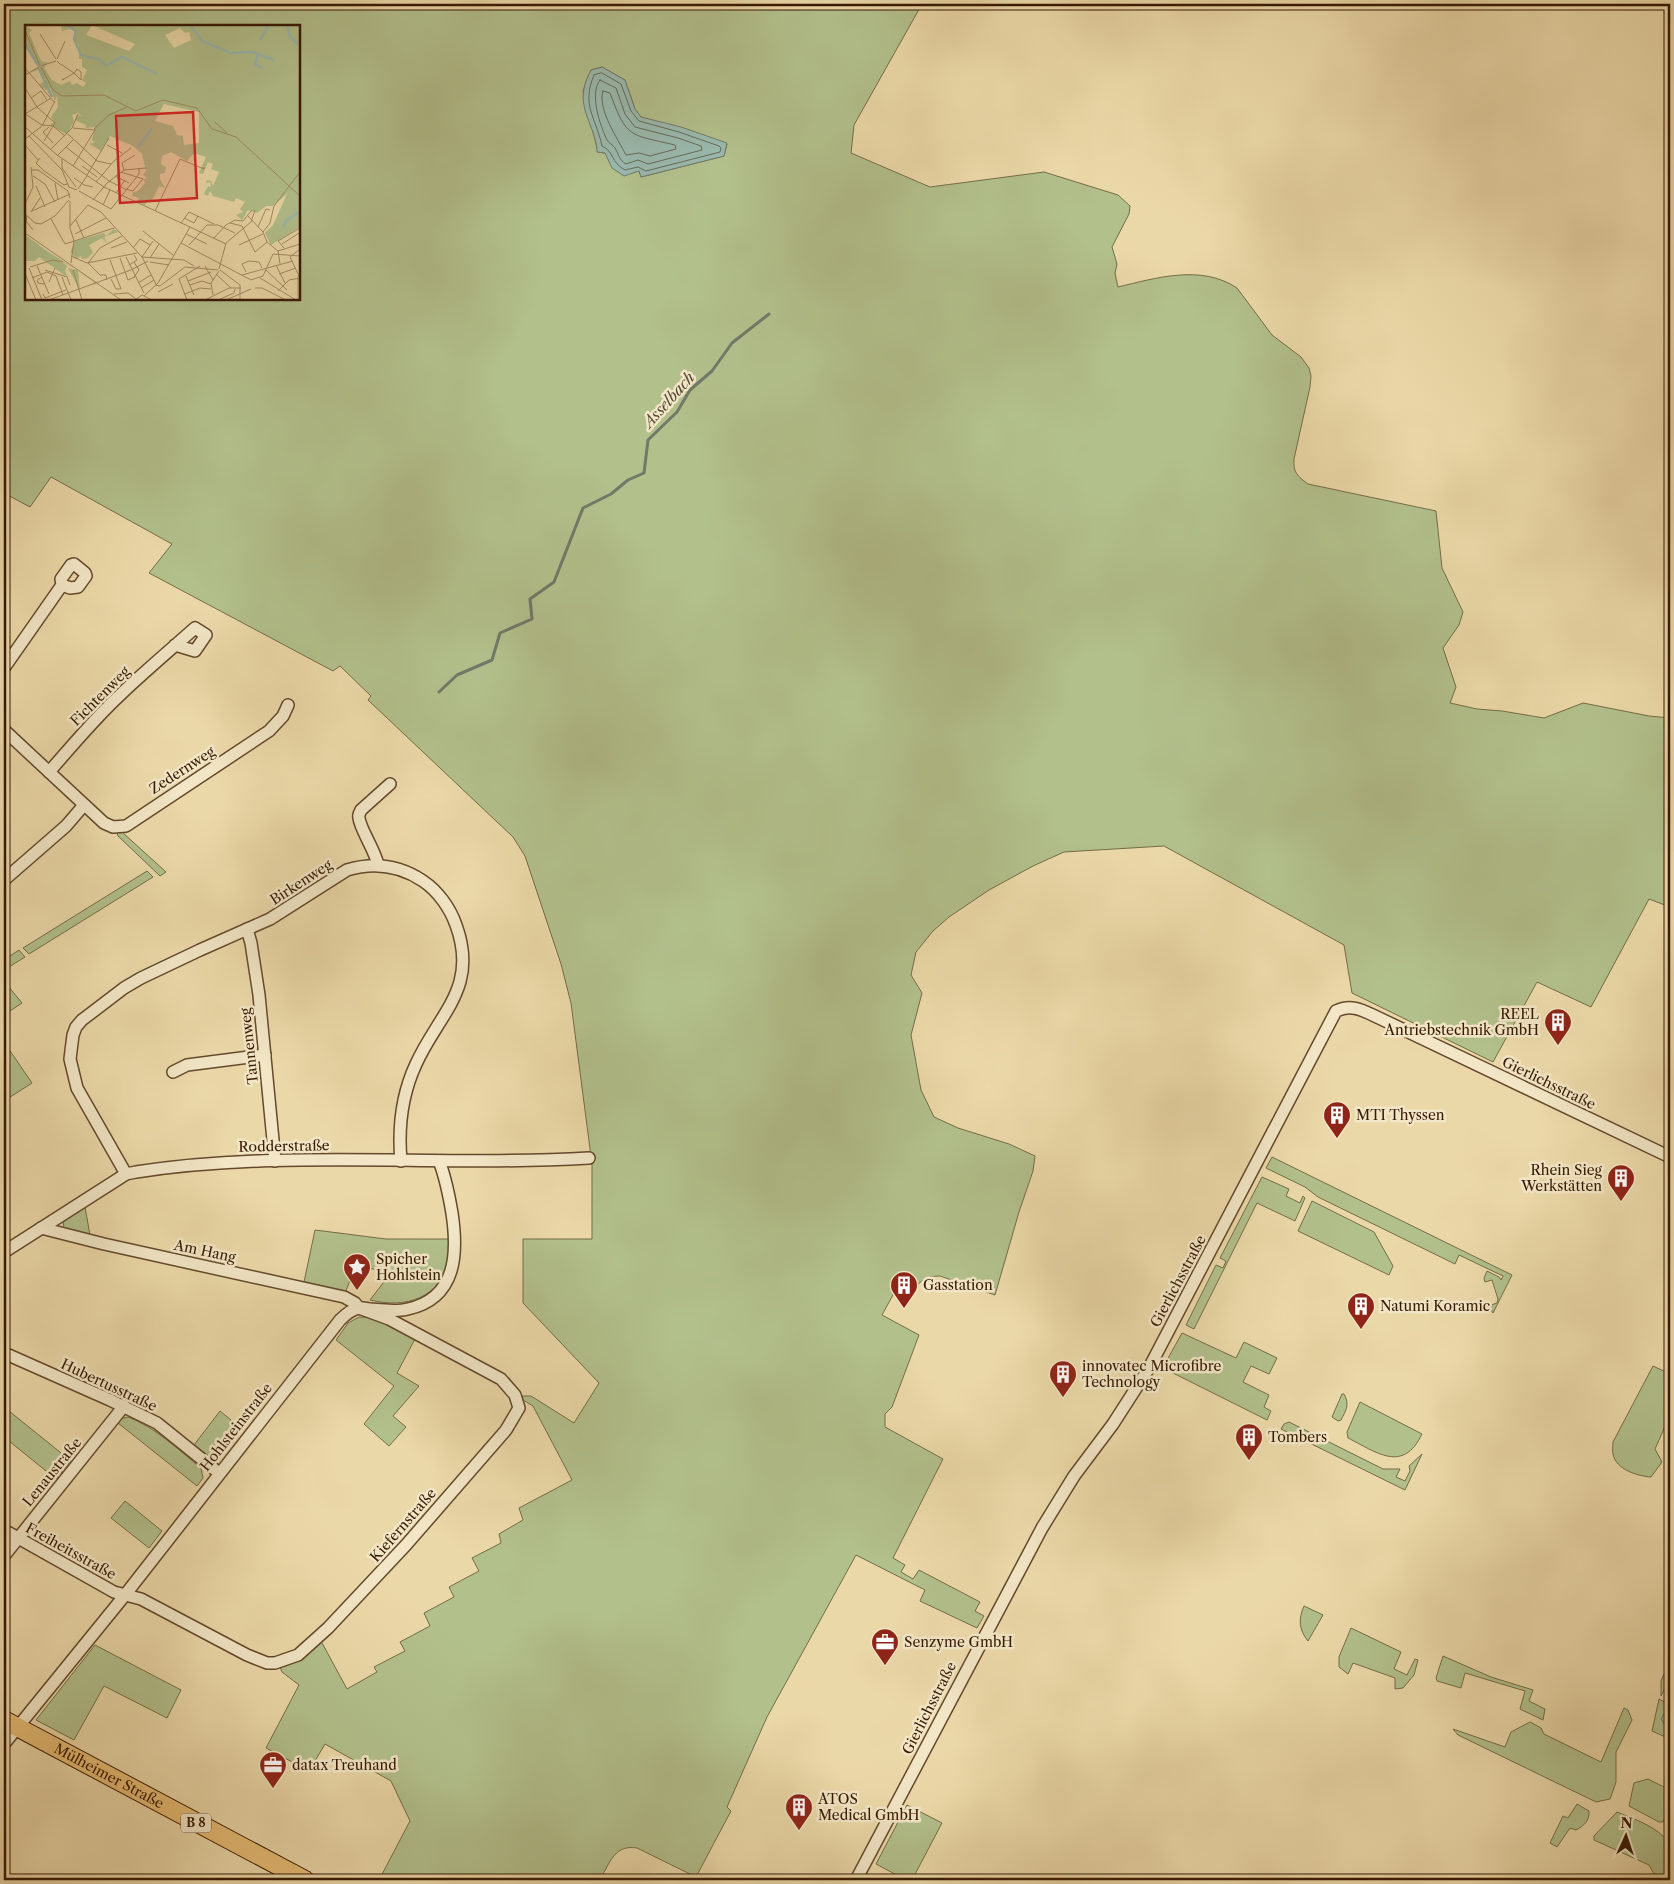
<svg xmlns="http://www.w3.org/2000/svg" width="1674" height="1884" viewBox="0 0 1674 1884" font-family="'Libre Caslon Text',serif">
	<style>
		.green { fill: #b2c08c; stroke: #746c47; fill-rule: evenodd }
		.water { fill: #99b9ae; stroke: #727969 }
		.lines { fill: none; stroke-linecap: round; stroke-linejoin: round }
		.shore { stroke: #686958; stroke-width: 1 }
		.stream { stroke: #727969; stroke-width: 3 }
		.minor-casing { stroke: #64492c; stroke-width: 14 }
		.primary-casing { stroke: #371902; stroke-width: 20 }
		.minor { stroke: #f2e6c6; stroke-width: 11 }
		.primary { stroke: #e6bc74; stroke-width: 18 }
		.labels { text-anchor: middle; stroke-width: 5; stroke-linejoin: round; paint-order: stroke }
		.shield { fill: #f2e6c6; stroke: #6f563d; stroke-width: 1 }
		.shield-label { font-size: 12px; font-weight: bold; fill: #371902 }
		.street-label { font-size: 14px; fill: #371902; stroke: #f2e6c6 }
		.poi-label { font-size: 14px; fill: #371902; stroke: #f2e6c6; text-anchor: start }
		.water-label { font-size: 15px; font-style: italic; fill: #544936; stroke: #f2e6c6 }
		.inset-river { fill: none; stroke: #99b9ae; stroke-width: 2.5 }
		.inset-road { fill: none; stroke: #a38c66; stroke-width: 1 }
		.view { fill: #d62828; fill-opacity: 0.15; stroke: #d62828; stroke-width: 2.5 }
		.inset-edge { fill: none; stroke: #371902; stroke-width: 2.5 }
	</style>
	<rect width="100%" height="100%" fill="#ebd8a8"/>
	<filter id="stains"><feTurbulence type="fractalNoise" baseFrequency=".004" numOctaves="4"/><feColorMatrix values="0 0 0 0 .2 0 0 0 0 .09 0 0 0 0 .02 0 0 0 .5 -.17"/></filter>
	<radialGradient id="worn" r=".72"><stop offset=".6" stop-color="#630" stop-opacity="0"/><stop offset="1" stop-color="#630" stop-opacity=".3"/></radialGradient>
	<g class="green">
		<path d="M4,4H922L854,125L851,153L930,187L1044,172L1118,195L1130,206L1129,214L1112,247L1117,264L1115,273L1118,287C1156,278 1201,264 1237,288L1272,335L1301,357L1309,368L1311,376L1310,387L1294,459C1293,472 1297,476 1308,484L1436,511L1442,568L1463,612L1459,625L1443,648L1456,687L1450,703L1477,709L1502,711L1544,718L1583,703L1649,716L1670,718V907L1649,899L1591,1007L1537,982L1493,1062L1352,993L1344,945L1164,846L1064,852L1033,866L989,890L949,917L933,931L916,952L911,975L922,993L911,1035L921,1090L934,1117L958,1128L1009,1144L1035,1156L1033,1171L1019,1212L995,1295L940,1276C927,1276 920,1280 913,1291L899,1284L882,1315L919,1335L892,1407L885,1414V1427L943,1459L893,1558L905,1565L901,1572L913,1579L919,1570L980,1602L975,1611L984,1616L977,1628L920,1601L925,1590L856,1555L767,1717L727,1807L731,1811L696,1877L637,1848C613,1844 610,1865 599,1880H379L410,1821L391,1781L325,1744L309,1771L266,1748L299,1685L282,1672L280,1667C297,1662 308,1654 321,1641L347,1689L377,1672L374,1667L405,1651L400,1642L430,1626L424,1613L454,1597L449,1587L479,1571L472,1558L501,1543L499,1534L523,1520L519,1508L572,1480L533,1406L523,1400L521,1396H531L574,1423L599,1383L523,1303V1239H592V1164L571,1003L561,964L525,856L513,837L368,700L371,696L340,666L333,671L149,573L172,544L51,477L30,507L4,493ZM26,26H299V299H26ZM602,67L625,80L635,109L641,117L727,144L724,156L641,177L639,171L605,153L598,152L583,91L591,70Z"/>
		<path d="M117,832H122L166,872L160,876L118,836Z"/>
		<path d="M147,871L153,877L29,954L23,948Z"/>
		<path d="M19,950L25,957L4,970V960Z"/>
		<path d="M4,981L22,1003L4,1015Z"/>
		<path d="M4,1042L32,1083L4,1101Z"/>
		<path d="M1272,1157L1512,1275L1493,1313L1492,1312L1491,1305L1497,1303L1498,1299L1492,1280L1485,1282L1484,1278L1487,1271L1499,1277L1501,1280L1503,1276L1459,1255L1455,1264L1318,1197L1305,1187L1266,1168Z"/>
		<path d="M1262,1177L1289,1189L1286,1196L1300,1203L1303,1196L1305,1198L1295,1221L1257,1203L1194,1329L1186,1325L1216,1265L1223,1268L1226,1261L1220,1258Z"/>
		<path d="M1312,1201L1374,1232L1393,1266L1389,1275L1298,1231Z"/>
		<path d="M85,1207L90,1235L64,1228L63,1221Z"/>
		<path d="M315,1230L386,1239H450C450,1245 451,1253 449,1259C442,1298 405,1309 370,1300L390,1274L356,1264L346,1291L304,1282Z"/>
		<path d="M359,1317L378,1318L415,1339L397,1373L419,1386L393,1416L406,1427L389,1446L364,1424L394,1386L336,1340L348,1323Z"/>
		<path d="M1182,1333L1236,1358L1244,1342L1277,1358L1269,1374L1251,1366L1243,1382L1269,1395L1264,1407L1271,1411L1267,1420L1169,1371L1166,1362Z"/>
		<path d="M1653,1366L1670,1374V1415L1655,1449L1662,1462L1651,1477C1638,1476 1616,1470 1613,1454C1612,1451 1613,1446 1613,1442Z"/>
		<path d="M1342,1394H1344C1350,1405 1346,1410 1341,1420L1338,1421L1332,1417Z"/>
		<path d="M1360,1402L1422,1434C1403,1474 1376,1452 1348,1438L1347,1432Z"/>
		<path d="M4,1407L71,1461L56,1479L4,1437Z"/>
		<path d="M220,1411L242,1429L221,1456L210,1457L194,1445Z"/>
		<path d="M128,1417C155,1427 179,1450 201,1468L203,1478L197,1486L118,1423L120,1419Z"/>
		<path d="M1289,1422L1383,1469H1400L1396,1477L1405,1481L1410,1471L1409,1466L1422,1454L1405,1490L1281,1429L1284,1424Z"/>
		<path d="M125,1501L162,1531L149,1548L111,1518Z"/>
		<path d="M1304,1606L1323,1615L1308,1641C1299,1630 1298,1619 1304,1606Z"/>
		<path d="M1351,1628L1401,1652L1394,1669L1407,1675L1415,1659L1418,1660L1414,1675L1403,1688L1395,1689V1678L1353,1663L1348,1674L1339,1667V1657Z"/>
		<path d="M95,1645L181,1690L167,1718L104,1686L74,1740L36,1720Z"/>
		<path d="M1443,1656L1491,1677L1533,1690L1529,1701L1545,1709L1543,1720L1520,1709L1525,1691L1465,1673L1461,1688L1437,1681L1436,1678Z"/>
		<path d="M1670,1660V1679L1661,1696V1681Z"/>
		<path d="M1659,1699L1670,1705V1739L1652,1731Z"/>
		<path d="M1624,1708L1628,1710L1632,1720L1616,1752V1782L1610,1799L1596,1802L1458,1735L1453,1729L1505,1747L1511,1732L1530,1722L1541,1728L1544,1734L1601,1762Z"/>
		<path d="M1648,1779L1664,1787L1670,1794L1669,1809L1663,1822H1659L1629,1806L1634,1783Z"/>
		<path d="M1577,1804L1589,1811C1590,1820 1584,1826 1576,1830L1570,1828L1557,1847L1550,1843L1563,1816L1568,1818Z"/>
		<path d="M907,1805L942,1823L912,1880H906L876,1864Z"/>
		<path d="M1617,1812C1636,1820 1657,1826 1670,1844V1878H1663L1654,1874L1649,1865L1594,1840V1836Z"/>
	</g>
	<g class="water">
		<path d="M602,67L625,80L635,109L641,117L681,127L727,143L724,156L641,177L639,171L624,176L612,168L605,153L597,152C597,131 579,111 584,89C585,82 588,76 591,70Z"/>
		<path d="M1670,1711V1725H1665L1661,1719L1665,1712Z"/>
	</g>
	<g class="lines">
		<g class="shore">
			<path d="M602,73L621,84L631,111L639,121L679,132L719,146L721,148L720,152L646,171L638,167L625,170C610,162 615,152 602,146C596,117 581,106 594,75Z"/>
			<path d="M600,80L616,88L625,114L635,127L678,138L701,146L702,150L648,164L638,160L626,164C619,160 619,155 615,148C613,145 609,143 607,140C600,125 589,94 600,80Z"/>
			<path d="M603,91L610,93C627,139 629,134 675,145L676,149L650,156L639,153L626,155C618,139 597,109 603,91Z"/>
		</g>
		<path class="stream" d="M439,692L457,675L492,660L500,633L532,619L530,599L554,582L583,508L611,494L628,480L644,473L648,440L677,412L690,390L712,371L732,343L769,314"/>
		<g class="minor-casing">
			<g id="minor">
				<path d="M4,668L62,585L61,579L71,565L74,564L85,573L86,576L78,587L70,588L62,585"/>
				<path d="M4,730L104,823L113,827L126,826L269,731L283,716L288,705"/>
				<path d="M49,772C72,746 94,719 120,695C144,672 170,650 195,628L206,635L195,651L175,645"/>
				<path d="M378,865C375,850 360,829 359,818C358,814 360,813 361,810L390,784"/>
				<path d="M4,880L66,826L84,805"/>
				<path d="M247,929L251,943L259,995L275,1161"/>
				<path d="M173,1072L187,1065L265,1055"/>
				<path d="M126,1174L77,1088L70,1059L73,1035L76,1027L82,1020L124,988L141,978L200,950L270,919L347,870C374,862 399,865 423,881C438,891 450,908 456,925C479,988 439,1013 416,1064C402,1094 398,1128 401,1161"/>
				<path d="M4,1252L126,1174L136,1172C286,1149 438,1167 589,1158"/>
				<path d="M4,1353L110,1400L157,1423L219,1473"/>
				<path d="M4,1530L114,1592L141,1599L247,1655L267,1663H275L298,1655L328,1628L406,1545L506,1430L519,1408L515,1395L501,1379L389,1319L359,1308L355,1303L344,1297L104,1244L41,1228"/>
				<path d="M4,1556L124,1406"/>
				<path d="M4,1744L125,1595L340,1320C345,1315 352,1309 359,1308C362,1307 367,1309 370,1309C383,1310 396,1312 408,1309C457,1298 458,1253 452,1213C449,1196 446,1178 439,1161"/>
				<path d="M856,1880L1042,1528L1074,1476L1113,1424L1149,1368L1336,1011C1352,1003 1364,1011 1379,1018L1670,1157"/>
			</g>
		</g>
		<g class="primary-casing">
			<g id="primary">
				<path id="s1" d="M4,1720L305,1880"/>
			</g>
		</g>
		<use href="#minor" class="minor"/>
		<use href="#primary" class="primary"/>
	</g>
	<defs>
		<g id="building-pin" transform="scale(1.4375)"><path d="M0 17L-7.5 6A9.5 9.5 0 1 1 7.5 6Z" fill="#8f2418" stroke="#f2e6c6"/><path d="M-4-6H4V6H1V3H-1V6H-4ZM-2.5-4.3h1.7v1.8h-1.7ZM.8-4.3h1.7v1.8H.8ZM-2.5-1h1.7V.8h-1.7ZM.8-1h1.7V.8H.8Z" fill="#fff"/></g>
		<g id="sight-pin" transform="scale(1.4375)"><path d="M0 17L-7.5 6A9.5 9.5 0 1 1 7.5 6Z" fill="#8f2418" stroke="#f2e6c6"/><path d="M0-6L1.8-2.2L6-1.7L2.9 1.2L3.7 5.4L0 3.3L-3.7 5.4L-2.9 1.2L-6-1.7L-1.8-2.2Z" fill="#fff"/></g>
		<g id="office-pin" transform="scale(1.4375)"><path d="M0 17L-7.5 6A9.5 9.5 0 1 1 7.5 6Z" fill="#8f2418" stroke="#f2e6c6"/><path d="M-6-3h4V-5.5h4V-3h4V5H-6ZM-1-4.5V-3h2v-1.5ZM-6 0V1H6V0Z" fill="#fff"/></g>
	</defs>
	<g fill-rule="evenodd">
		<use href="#building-pin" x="1558" y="1022"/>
		<use href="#building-pin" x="1337" y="1115"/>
		<use href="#building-pin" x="1621" y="1178"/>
		<use href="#sight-pin" x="357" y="1267"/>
		<use href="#building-pin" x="904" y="1285"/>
		<use href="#building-pin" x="1361" y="1306"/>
		<use href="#building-pin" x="1063" y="1374"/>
		<use href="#building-pin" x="1249" y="1437"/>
		<use href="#office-pin" x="885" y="1642"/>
		<use href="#office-pin" x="273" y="1765"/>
		<use href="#building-pin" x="799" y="1807"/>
	</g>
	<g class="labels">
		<rect class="shield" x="181" y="1813.5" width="30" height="19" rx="4"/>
		<g class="shield-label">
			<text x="196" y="1827">B 8</text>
		</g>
		<g class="street-label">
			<text transform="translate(100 696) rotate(-45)" y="5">Fichtenweg</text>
			<text transform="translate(182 770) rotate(-33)" y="5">Zedernweg</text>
			<text transform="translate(301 882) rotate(-33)" y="5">Birkenweg</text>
			<text transform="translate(249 1046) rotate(-96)" y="5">Tannenweg</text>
			<text transform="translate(1549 1083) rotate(26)" y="5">Gierlichsstraße</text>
			<text transform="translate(284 1146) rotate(-1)" y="5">Rodderstraße</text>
			<text transform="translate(205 1251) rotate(12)" y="5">Am Hang</text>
			<text transform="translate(1178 1281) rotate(-62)" y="5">Gierlichsstraße</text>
			<text transform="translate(109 1385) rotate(25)" y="5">Hubertusstraße</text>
			<text transform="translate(236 1427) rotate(-52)" y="5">Hohlsteinstraße</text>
			<text transform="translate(52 1472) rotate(-51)" y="5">Lenaustraße</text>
			<text transform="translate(403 1525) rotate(-49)" y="5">Kiefernstraße</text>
			<text transform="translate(71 1551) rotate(29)" y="5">Freiheitsstraße</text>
			<text transform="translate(929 1708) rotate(-63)" y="5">Gierlichsstraße</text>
			<text dy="5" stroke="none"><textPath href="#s1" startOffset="119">Mülheimer Straße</textPath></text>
		</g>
		<g class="poi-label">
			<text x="1539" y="1019" text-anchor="end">REEL<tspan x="1539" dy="16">Antriebstechnik GmbH</tspan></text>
			<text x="1356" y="1120">MTI Thyssen</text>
			<text x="1602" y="1175" text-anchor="end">Rhein Sieg<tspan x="1602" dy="16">Werkstätten</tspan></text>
			<text x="376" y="1264">Spicher<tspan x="376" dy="16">Hohlstein</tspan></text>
			<text x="923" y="1290">Gasstation</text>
			<text x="1380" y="1311">Natumi Koramic</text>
			<text x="1082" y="1371">innovatec Microfibre<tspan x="1082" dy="16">Technology</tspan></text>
			<text x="1268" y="1442">Tombers</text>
			<text x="904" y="1647">Senzyme GmbH</text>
			<text x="292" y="1770">datax Treuhand</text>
			<text x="818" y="1804">ATOS<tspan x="818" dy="16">Medical GmbH</tspan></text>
		</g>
		<g class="water-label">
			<text transform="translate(669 400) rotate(-48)" y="5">Asselbach</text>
		</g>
	</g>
	<g transform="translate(25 25)">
		<rect width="275" height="275" fill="#ebd8a8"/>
		<path d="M0,0L7,5L4,8L16,36L24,38L30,36L29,33L30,36L20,40V44L27,55L36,60L45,56L47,60L52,58L58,62L61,58L57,55L62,45L57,42V34H54V20L49,14L51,8L47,3L37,6L36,0H67L61,10L104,26L110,19L67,0H275V202L246,220L240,208L248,200L262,169L248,181H241L232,188L223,185L217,195L211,190L218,187L215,184L220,177L211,173L209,177L188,171L185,166L183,171L179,169L183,161L186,162L185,157L181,158L182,155L186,156L188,161L194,147L186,144L188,139L183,137L178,149L174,148L181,132L169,128L162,136L146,127L137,131L136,139L141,142L140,148L135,149V154L140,163L134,161L127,176L124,175L120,180L112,177L114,173L107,171L108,167L113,166L120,158L118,154L122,153L118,150L121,146L117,129L108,121L85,111L76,126L68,121L64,119L70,117L67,115L70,102L61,103V100L50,95L52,90L57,91L53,88L47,90L49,96L42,109L45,111L25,100L29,97L26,92L33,82L32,71L30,76L25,63L21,65L14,60L21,55L14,44L6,48L13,42L0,20ZM155,3L160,8L164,7L166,15L149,23L140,10ZM139,79L174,87V118L159,120L158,111L152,110L148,101L130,96ZM89,204L93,207L79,212L83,219L77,213L64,220L68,227L63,233L57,234L56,231L51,234L46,227L44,230L50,216L79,208L81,211ZM0,210L22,226L72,258L68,260L69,257L53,246L55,265L43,243L52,245L34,235L42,241L40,246L45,258L42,252L14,232L10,236H0Z" fill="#b2c08c" fill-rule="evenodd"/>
		<path class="inset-river" d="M41,0L51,6L49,14L56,30L76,35L80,41M165,0L177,16L196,24M262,0L265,12L275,21M235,15L244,0M0,19L13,40M197,24L205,28L228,27L249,35M233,30L230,39L238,43M81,41L97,32L132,49M14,44L27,72M113,122L127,103M258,203L261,196L275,186"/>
		<path class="inset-road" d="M0,5L15,41M15,9L31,34M32,34L40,16M32,36L35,39L37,40L49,48L56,55V47L52,44L50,47L49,48L46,50L37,55L39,54M16,41L31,36M16,42L28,65L37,71L79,70L111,86L138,75L172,83L187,104L211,112L275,171M0,43L29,77M0,50L14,42M0,63L12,82L30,98L19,116M6,73L16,66L22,75M0,89L26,73M0,89L17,100M190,97L202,108M17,100L28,101L40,111M0,102L32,130L79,162L165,202L156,218L226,255M24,102L18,107L28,118M48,103L70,105L48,141M69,104L84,90L102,82M43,109L72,136L86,139M4,111L37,145L44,162L52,165M0,114L17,101L30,76M0,120L13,135M82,120L97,128M41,122L84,156L100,164L108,166L118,154L96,147M26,124L47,103L53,89M33,130L48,115M15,133L11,138L18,145L39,160L42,159M37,134V143L51,162M57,141L72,152M7,145H13L43,166L45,173M99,145L97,138L110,130M62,150L84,113M8,151L20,159L30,177M90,151L104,158M49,153L59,160L68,162M71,157L89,136L106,123M30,158L33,175M11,161L20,182M53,164L62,151M54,166L86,184L114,149V143M91,168L100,155M68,175L82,158L99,145L121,143M45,176V203L49,216L46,238M0,179L8,162L6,142M78,180L85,165M7,186L45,169M130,186L155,134L179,144L180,143H177M6,187L15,173M0,189L10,198L16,199L30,191L44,175M2,191L1,196L8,205M223,191L238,207M159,193L169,198L173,191M26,194L40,219L89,203M51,195L59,213M156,198L164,187L189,199M205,198L217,201L230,227L242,217M45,201L63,180L76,187L117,232L131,259M165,202L201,219M233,202L241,184L245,185M118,206L148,230M0,208L96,275M50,209L81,193M161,209L182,219M189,213L201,200L210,195L218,196L227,185M257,219L274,208M164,220L182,200H193L210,208M214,220L238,209M86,223L102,217M108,223L115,214L125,220M259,223L253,216L275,203M275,224L265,232L275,253M253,226L275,219M46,231L62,238L112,228M101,232L119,268M117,232L159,235L169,241M117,232L128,216M95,233L103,255L110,252M125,233L134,219M85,235L96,264H91L86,254M109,237L114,245L109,252M125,237L144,240M63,238L75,223L97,211M63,238L75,250H81L82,255M255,239L253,226L242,217L238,207L245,198L249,181L275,147M104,240L112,235L109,230M251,240L260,258M12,241L24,269M180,241L188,255M5,242L28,235L38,237M4,243L17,275M194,244L201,218L226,197L230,185M20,245L42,252L45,260M48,245L57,275M106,245L123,236M195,245L215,260V275M241,245L262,265M221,247L217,239L224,236L234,237L237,243M191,249L206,263M254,249L271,243M217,250L268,236M1,251L11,275M161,251L169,270M273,251V275M17,252L12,255L13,258L19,259M37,252L46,275M7,253L22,247L31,251L38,270M235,253L271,275M226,255L238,251L248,229L275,231M163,256L186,247M24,257L30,243M113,258L126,250M130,260L135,261L160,242L193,245M165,260L177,256L186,259M116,263L129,255M230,263H237L261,275M253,266L264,255L275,253M133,267L148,259M18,269L20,273L41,265M89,269L103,268L111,274M160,269L175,263L186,264M188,270L186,258L194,246M119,271L133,258L156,218M24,275L106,245M110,275L117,270L127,275M162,275L154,254L175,241M180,275L204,263H216M193,275L209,268L210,264M201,275L226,264"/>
		<path class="view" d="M168,87L172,173L95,178L91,91Z"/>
		<rect width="275" height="275" class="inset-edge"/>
	</g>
	<rect width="1674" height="1884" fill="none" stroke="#ebd8a8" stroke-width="20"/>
	<rect x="5" y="5" width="1664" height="1874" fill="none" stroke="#371902" stroke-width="2.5"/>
	<rect x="10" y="10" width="1654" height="1864" fill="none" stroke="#371902"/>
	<g transform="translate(1626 1836) rotate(3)" stroke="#f2e6c6" stroke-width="4" paint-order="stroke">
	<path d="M0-4L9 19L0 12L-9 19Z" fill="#371902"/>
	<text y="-8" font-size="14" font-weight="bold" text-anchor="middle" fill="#371902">N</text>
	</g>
	<rect width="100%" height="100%" filter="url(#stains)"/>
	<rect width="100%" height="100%" fill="url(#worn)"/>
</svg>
